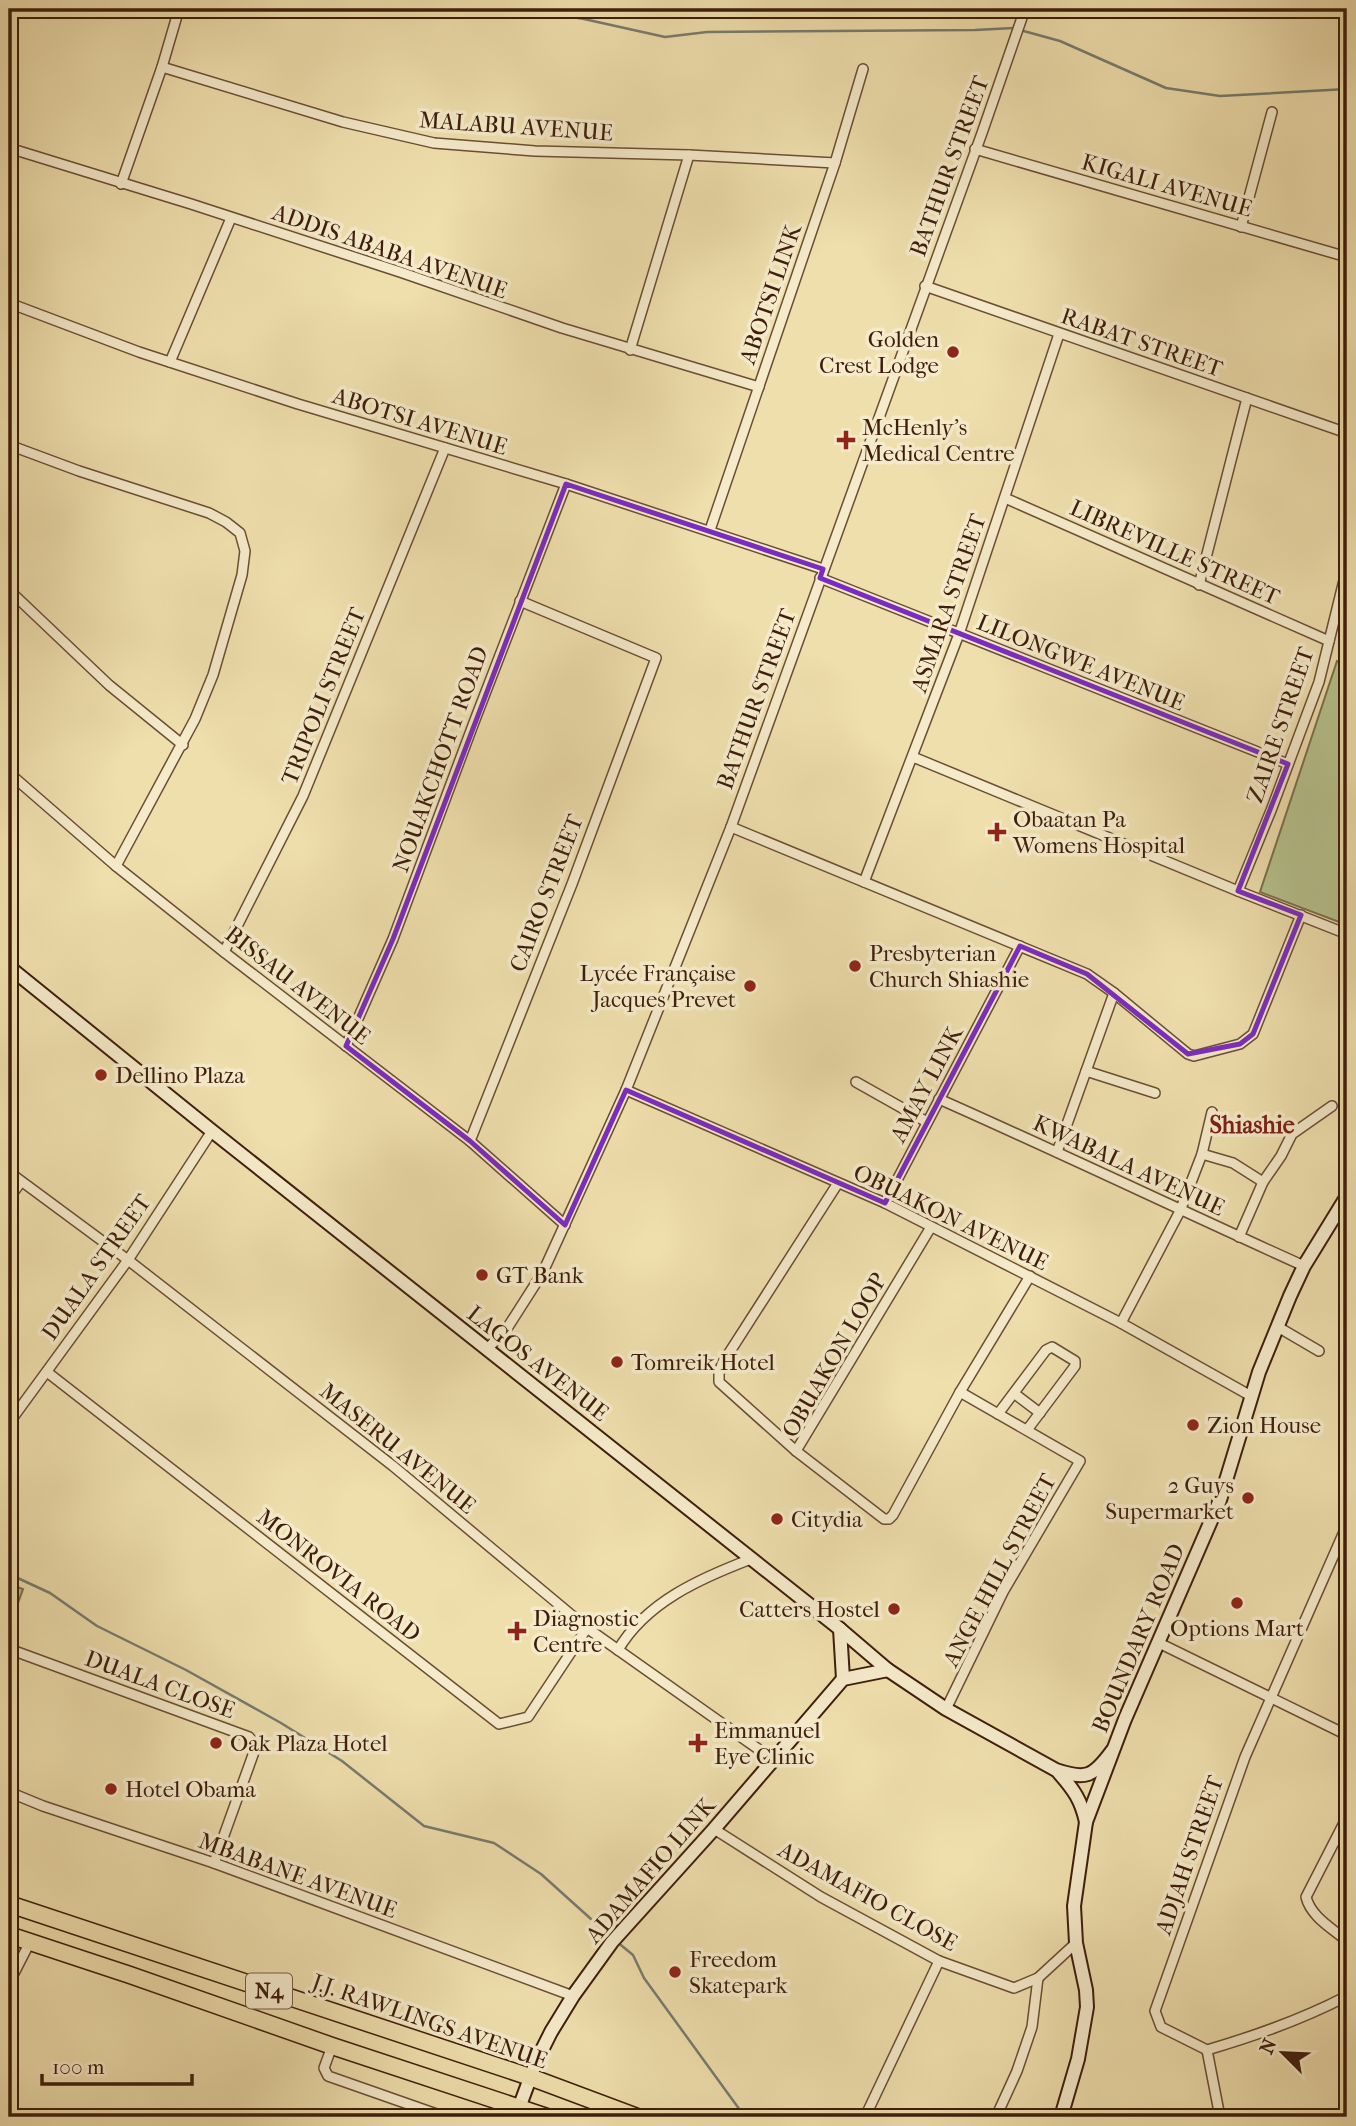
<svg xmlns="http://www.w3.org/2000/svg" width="1356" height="2126" viewBox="0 0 1356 2126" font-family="'IM FELL French Canon',serif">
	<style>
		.green { fill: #b6c28d; stroke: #7a704c; stroke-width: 2 }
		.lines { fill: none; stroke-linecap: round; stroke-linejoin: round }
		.stream { stroke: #767c70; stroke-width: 2.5 }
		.street-casing { stroke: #6a4e34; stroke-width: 12 }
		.secondary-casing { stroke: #3e1e0b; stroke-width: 16 }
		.highway-casing { stroke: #3e1e0b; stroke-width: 19 }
		.street { stroke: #f5eaca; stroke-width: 9 }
		.secondary { stroke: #f5eaca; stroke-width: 12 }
		.highway { stroke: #efdfad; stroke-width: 16 }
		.marked { fill: none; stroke: #7b2cbf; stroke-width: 5; stroke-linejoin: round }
		.poi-dot { fill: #8f2418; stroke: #f5eaca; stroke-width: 2.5 }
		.labels { text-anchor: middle; stroke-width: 7; stroke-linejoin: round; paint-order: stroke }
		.shield { fill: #f5eaca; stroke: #755b44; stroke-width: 2 }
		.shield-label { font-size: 21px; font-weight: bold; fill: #3e1e0b }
		.street-label { font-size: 23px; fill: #3e1e0b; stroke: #f5eaca }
		.poi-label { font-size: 23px; fill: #3e1e0b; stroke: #f5eaca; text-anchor: start }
		.neighbourhood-label { font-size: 24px; font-weight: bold; fill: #7a1f14; stroke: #f5eaca }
	</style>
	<rect width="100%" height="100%" fill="#efdfad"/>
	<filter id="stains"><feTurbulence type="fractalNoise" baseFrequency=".00286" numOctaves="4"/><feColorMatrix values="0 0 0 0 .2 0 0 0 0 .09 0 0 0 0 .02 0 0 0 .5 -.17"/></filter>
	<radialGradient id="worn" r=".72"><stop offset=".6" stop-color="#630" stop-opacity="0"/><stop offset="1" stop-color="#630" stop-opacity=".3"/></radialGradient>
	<g class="green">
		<path d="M1337,661L1347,665V925L1260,892Z"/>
		<path d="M9,1584L23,1589L9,1628Z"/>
	</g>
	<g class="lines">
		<g class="stream">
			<path d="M524,9L584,19L665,37L707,32L975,30L1014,28"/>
			<path d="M1020,30L1060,41L1166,88L1220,96L1347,89"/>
			<path d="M9,1574L50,1593L97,1626L186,1670L281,1723L342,1761L424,1826L494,1843L541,1874L611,1937"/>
			<path d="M616,1941L633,1955L644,1978L745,2117"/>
		</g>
		<g class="street-casing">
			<g id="street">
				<path d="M162,67L343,122L434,143L535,151L689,155L835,163"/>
				<path d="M9,148L191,204L400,272L562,328L759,387"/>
				<path d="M975,149L1347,257"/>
				<path d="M121,184L162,67L179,9"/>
				<path d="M1241,227L1272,112"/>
				<path d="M925,286L1347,433"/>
				<path d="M9,303L139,352L298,404L566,484L823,569"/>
				<path d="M630,350L689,155"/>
				<path d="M170,362L231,218"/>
				<path d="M9,445L79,471L209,513L226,522L240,533L245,551L242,575L213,675L195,719L116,866"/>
				<path d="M1005,498L1329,641"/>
				<path d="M710,530L835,163L863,69"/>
				<path d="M820,578L1288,764"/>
				<path d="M1199,585L1247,398"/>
				<path d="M9,590L109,685L183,745"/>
				<path d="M913,757L1238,891L1347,934"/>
				<path d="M9,773L116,866L224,952L470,1141L565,1225"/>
				<path d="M731,827L1087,974L1114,993L1188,1054L1194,1056L1240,1044L1253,1034L1301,915"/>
				<path d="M864,882L959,634L1059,334"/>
				<path d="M1238,891L1272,808L1319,682L1347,568"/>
				<path d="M224,952L303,796L445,448"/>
				<path d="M346,1046L393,939L473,725L566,484"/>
				<path d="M1086,1071L1155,1093"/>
				<path d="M856,1082L927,1122"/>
				<path d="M626,1090L885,1203L1121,1323L1251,1396"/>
				<path d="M939,1099C1061,1153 1182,1211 1304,1266"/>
				<path d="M470,1141L572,884L656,658L520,601"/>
				<path d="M1057,1152L1114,993"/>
				<path d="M1202,1154L1233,1163L1263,1182"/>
				<path d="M9,1172L128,1260L393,1466L587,1628L764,1753"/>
				<path d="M838,1183L722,1364L719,1374V1382L796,1451L884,1519H889L893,1515L960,1392L1030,1276"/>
				<path d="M9,1198L21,1182"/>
				<path d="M885,1203L1020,946"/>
				<path d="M1239,1237L1263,1182L1281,1156L1292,1134L1332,1106"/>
				<path d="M1121,1323L1180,1211L1202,1154L1212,1112"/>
				<path d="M1278,1327L1319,1351"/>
				<path d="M487,1349L506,1330L543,1272L626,1090L731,827L982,133L1025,9"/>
				<path d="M47,1372L499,1724L528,1717L587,1628"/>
				<path d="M1015,1394L1040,1413"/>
				<path d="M998,1414L1046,1350L1052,1347L1075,1361V1366L1027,1430"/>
				<path d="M9,1423L128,1260L212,1131"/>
				<path d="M796,1451L931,1227"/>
				<path d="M1347,1525L1245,1757L1155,2011L1161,2027L1207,2050C1255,2036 1303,2019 1347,1996"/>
				<path d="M1159,1643L1347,1735"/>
				<path d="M9,1649L249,1737L254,1743V1752L214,1863"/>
				<path d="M618,1650C646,1602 701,1578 751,1559"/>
				<path d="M946,1709L1003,1592L1080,1461L960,1392"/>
				<path d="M9,1792L43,1806L214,1863L573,1996"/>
				<path d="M1347,1817L1306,1897C1311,1917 1332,1928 1347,1941"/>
				<path d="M714,1829L821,1897L939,1961L1014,1988L1038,1978L1076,1943"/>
				<path d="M9,1983L30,1942"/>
				<path d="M332,2046L324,2068L328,2076L445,2117"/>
				<path d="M1207,2050L1220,2117"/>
				<path d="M865,2117L939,1961"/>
				<path d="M996,2117L1017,2071L1032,2027L1038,1978"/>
			</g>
		</g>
		<g class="secondary-casing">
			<g id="secondary">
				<path d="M9,967L212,1131L840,1629L888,1670L946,1709L1056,1770C1086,1780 1093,1777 1112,1751"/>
				<path d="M840,1629L843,1679"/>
				<path d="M1059,1773C1074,1790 1081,1800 1086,1822"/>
				<path d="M519,2108L536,2062L551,2032L573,1996L612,1942L714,1829L843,1679L888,1670"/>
				<path d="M1061,2117L1078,2059L1087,2007L1086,1990L1076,1943L1074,1906L1086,1822L1125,1719L1220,1500L1259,1372L1290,1296L1304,1266L1347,1196"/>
			</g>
		</g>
		<g class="highway-casing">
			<g id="highway">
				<path d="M9,1904L530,2077L637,2117"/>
				<path d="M9,1935L130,1975L332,2046L547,2117"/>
			</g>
		</g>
		<use href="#street" class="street"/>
		<use href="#secondary" class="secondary"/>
		<use href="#highway" class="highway"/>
	</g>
	<path class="marked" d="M566,484L823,569L820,578L1288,764L1238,891L1301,915L1253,1034L1240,1044L1188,1054L1087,974L1020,946L885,1203L626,1090L565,1225L470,1141L346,1046L393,939Z"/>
	<g class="poi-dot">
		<circle cx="953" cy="352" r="7"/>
		<path d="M842.5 429.5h7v7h7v7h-7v7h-7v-7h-7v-7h7z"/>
		<path d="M993.5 821.5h7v7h7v7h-7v7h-7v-7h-7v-7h7z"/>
		<circle cx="855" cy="966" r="7"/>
		<circle cx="750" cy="986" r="7"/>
		<circle cx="101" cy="1075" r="7"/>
		<circle cx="482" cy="1275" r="7"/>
		<circle cx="617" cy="1362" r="7"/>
		<circle cx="1193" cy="1425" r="7"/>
		<circle cx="1248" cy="1498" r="7"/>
		<circle cx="777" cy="1519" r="7"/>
		<circle cx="1237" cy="1603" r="7"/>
		<circle cx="894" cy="1609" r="7"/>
		<path d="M513.5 1620.5h7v7h7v7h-7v7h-7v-7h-7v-7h7z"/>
		<circle cx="216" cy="1743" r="7"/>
		<path d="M694.5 1732.5h7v7h7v7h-7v7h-7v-7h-7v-7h7z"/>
		<circle cx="111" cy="1789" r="7"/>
		<circle cx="675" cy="1972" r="7"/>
	</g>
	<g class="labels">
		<rect class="shield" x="246" y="1973.5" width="46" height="35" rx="5"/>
		<g class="shield-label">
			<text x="269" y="1998">N4</text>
		</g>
		<g class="street-label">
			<text transform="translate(516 126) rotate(4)" y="8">MALABU AVENUE</text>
			<text transform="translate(949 166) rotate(-70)" y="8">BATHUR STREET</text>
			<text transform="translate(1167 185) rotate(16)" y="8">KIGALI AVENUE</text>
			<text transform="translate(390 251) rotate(19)" y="8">ADDIS ABABA AVENUE</text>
			<text transform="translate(770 294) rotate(-71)" y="8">ABOTSI LINK</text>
			<text transform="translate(1142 342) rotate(19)" y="8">RABAT STREET</text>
			<text transform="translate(420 421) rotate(17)" y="8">ABOTSI AVENUE</text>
			<text transform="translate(1175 552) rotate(24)" y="8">LIBREVILLE STREET</text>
			<text transform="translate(948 603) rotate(-71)" y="8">ASMARA STREET</text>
			<text transform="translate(1081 662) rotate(22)" y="8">LILONGWE AVENUE</text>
			<text transform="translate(323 696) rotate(-68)" y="8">TRIPOLI STREET</text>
			<text transform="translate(756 699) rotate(-70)" y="8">BATHUR STREET</text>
			<text transform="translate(1280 725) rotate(-71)" y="8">ZAIRE STREET</text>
			<text transform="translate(440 759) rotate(-70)" y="8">NOUAKCHOTT ROAD</text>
			<text transform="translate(546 893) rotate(-69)" y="8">CAIRO STREET</text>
			<text transform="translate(298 985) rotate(38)" y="8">BISSAU AVENUE</text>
			<text transform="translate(926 1084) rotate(-62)" y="8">AMAY LINK</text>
			<text transform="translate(1129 1165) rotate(25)" y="8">KWABALA AVENUE</text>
			<text transform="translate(951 1217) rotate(26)" y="8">OBUAKON AVENUE</text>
			<text transform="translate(96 1267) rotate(-55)" y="8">DUALA STREET</text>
			<text transform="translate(834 1355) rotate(-60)" y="8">OBUAKON LOOP</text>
			<text transform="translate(538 1363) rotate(38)" y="8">LAGOS AVENUE</text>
			<text transform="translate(398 1448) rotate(39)" y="8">MASERU AVENUE</text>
			<text transform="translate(999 1570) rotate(-62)" y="8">ANGE HILL STREET</text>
			<text transform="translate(339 1575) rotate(38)" y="8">MONROVIA ROAD</text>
			<text transform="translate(1138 1638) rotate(-67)" y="8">BOUNDARY ROAD</text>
			<text transform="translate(160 1684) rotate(20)" y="8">DUALA CLOSE</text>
			<text transform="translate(1189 1855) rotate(-71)" y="8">ADJAH STREET</text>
			<text transform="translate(650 1870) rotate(-49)" y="8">ADAMAFIO LINK</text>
			<text transform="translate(298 1875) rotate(20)" y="8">MBABANE AVENUE</text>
			<text transform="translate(868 1896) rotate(29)" y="8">ADAMAFIO CLOSE</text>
			<text transform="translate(430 2021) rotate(19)" y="8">J.J. RAWLINGS AVENUE</text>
		</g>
		<g class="poi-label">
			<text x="939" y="347" text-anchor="end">Golden<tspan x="939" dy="26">Crest Lodge</tspan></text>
			<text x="862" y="435">McHenly's<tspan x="862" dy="26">Medical Centre</tspan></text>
			<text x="1013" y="827">Obaatan Pa<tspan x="1013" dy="26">Womens Hospital</tspan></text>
			<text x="869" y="961">Presbyterian<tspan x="869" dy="26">Church Shiashie</tspan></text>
			<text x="736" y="981" text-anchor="end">Lycée Française<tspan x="736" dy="26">Jacques Prevet</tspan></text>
			<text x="115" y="1083">Dellino Plaza</text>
			<text x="496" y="1283">GT Bank</text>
			<text x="631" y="1370">Tomreik Hotel</text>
			<text x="1207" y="1433">Zion House</text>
			<text x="1234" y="1493" text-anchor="end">2 Guys<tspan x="1234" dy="26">Supermarket</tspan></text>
			<text x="791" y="1527">Citydia</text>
			<text x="880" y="1617" text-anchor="end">Catters Hostel</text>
			<text x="533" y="1626">Diagnostic<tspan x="533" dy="26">Centre</tspan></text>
			<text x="1237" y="1636" text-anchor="middle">Options Mart</text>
			<text x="714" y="1738">Emmanuel<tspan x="714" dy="26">Eye Clinic</tspan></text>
			<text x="230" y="1751">Oak Plaza Hotel</text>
			<text x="125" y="1797">Hotel Obama</text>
			<text x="689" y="1967">Freedom<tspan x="689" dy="26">Skatepark</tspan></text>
		</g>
		<g class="neighbourhood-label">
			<text x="1252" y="1133">Shiashie</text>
		</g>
	</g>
	<rect width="1356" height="2126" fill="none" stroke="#efdfad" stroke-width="35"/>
	<rect x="10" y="10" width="1335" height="2105" fill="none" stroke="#3e1e0b" stroke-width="3.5"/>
	<rect x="18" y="18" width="1321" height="2091" fill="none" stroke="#3e1e0b" stroke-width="2"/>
	<g transform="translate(1283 2053) rotate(294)" stroke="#f5eaca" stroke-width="5" paint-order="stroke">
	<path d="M0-5L12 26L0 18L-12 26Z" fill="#3e1e0b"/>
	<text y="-10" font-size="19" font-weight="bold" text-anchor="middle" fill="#3e1e0b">N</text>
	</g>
	<path d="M42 2074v10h150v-10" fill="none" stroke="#3e1e0b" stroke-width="3.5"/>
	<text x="52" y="2074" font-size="21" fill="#3e1e0b" stroke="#f5eaca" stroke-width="5" paint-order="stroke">100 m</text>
	<rect width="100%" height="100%" filter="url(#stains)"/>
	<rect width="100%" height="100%" fill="url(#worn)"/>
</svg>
